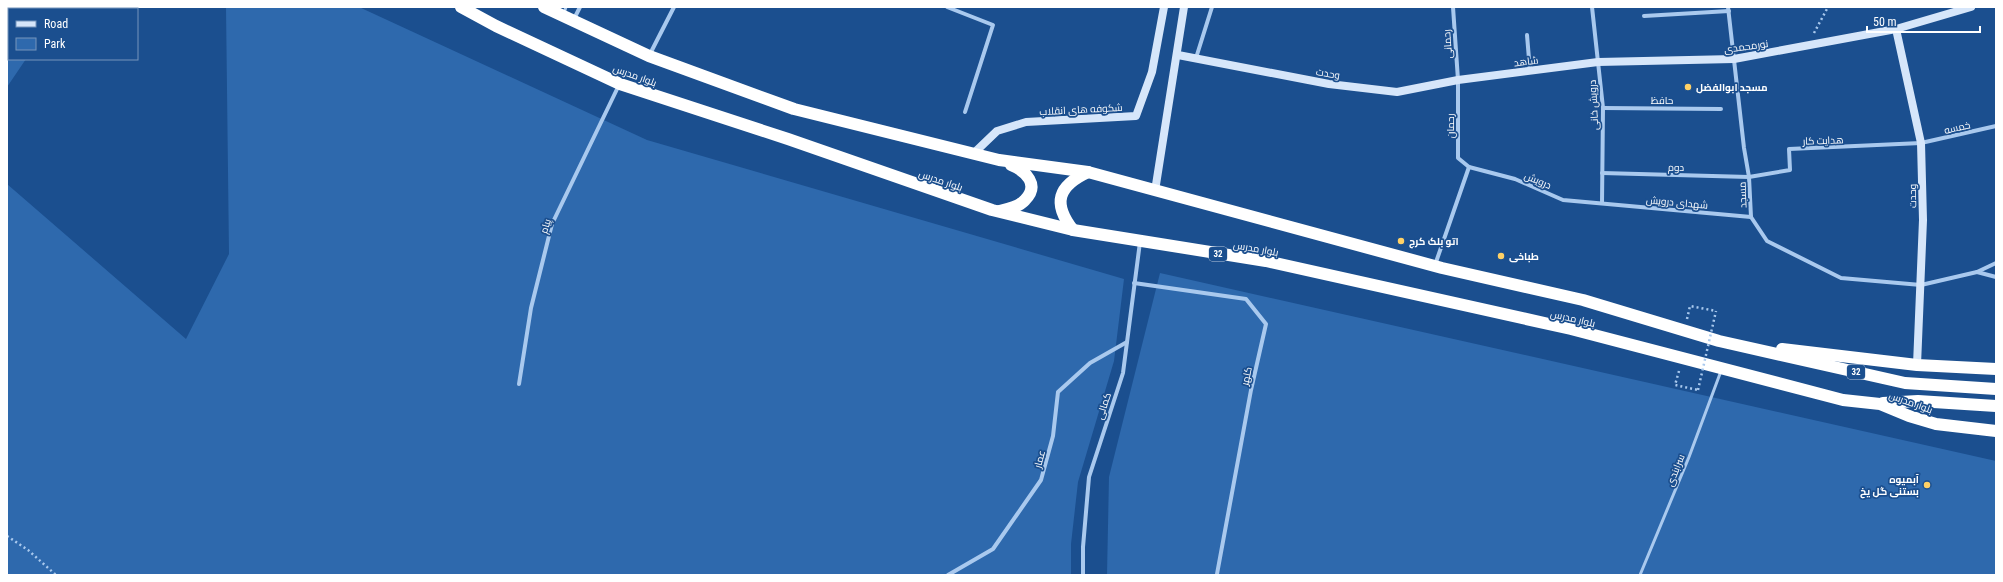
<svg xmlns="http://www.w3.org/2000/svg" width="2003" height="582" viewBox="0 0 2003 582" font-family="'Roboto Condensed',Cairo,sans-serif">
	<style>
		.green { fill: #2e69ad }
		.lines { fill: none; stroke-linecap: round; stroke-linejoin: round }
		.path { stroke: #a9c9ee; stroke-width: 2.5; stroke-dasharray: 2 3; stroke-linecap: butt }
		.lane { stroke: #a9c9ee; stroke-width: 3 }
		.street { stroke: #a9c9ee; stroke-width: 4 }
		.secondary { stroke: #d6e6fa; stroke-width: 8 }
		.highway { stroke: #fff; stroke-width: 12 }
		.path-bridge { stroke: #a9c9ee; stroke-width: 2.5; stroke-dasharray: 2 3; stroke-linecap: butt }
		.poi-dot { fill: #ffd166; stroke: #1b4f8f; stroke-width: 1.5 }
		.labels { text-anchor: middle; stroke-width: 3.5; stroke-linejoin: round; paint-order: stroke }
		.shield { fill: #1b4f8f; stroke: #bbcadd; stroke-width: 1 }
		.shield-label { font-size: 9px; font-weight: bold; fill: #fff }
		.street-label { font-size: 10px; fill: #fff; stroke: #1b4f8f }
		.poi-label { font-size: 10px; font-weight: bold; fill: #fff; stroke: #1b4f8f; text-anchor: start }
	</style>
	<rect width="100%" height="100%" fill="#1b4f8f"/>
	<g class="green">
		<path d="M226,7H359L647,140L1124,279L1114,361L1078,482L1071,544V575H7V184L186,339L229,254Z"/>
		<path d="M7,23L9,26V59H26L7,87Z"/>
		<path d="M1160,273L1996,461V575H1107L1109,477Z"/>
	</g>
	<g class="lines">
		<g class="path">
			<path d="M1814,33L1828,7"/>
			<path d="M1687,319L1690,306L1716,311"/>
			<path d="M1679,371L1675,385L1698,390"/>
			<path d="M7,536L28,550L56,575"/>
		</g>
		<g class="lane">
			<path d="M564,13L566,7"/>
			<path d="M1640,575L1689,457L1721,371"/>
		</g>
		<g class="street">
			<path d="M947,7L993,25L965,112"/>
			<path d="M1453,7L1458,80V158L1469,167L1515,179L1563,200L1751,217"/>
			<path d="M1592,7L1603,108L1602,203"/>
			<path d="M1728,7L1744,148L1749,177L1751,217L1767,241L1841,278L1921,285L1977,272L1996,263"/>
			<path d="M1644,16L1729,11"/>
			<path d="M574,19L580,7"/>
			<path d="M1527,35L1530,71"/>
			<path d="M650,54L674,7"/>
			<path d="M1196,58L1212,7"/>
			<path d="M1603,108L1721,109"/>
			<path d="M1602,173L1749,177L1790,170L1789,149L1921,143L1996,126"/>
			<path d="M1435,265L1469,167"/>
			<path d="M1977,272L1996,277"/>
			<path d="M1134,283L1246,299L1266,324L1251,390L1217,574"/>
			<path d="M519,384L531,308L552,224L619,85"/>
			<path d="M948,575L993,549L1041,480L1053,436L1058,392L1090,363L1127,342"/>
			<path d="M1083,575V547L1089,477L1123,373L1140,242"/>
		</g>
		<g class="secondary">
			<path d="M1896,29L1921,143L1923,220L1917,365"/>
			<path d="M1178,55L1329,84L1397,92L1458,80L1598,62L1734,59L1896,29L1971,7"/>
			<path d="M973,154L997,131L1026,122L1136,116L1152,72L1164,7"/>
			<path d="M1155,191L1184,7"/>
		</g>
		<g class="highway">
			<path d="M461,7L496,26L620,84L788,139L992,210L1073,230L1266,261L1571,329L1843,400L1880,404L1909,416L1936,424L1996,431"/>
			<path d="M544,7L649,56L794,109L999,160L1088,172L1442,268L1583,300L1719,341L1905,383L1996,389"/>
			<path d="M999,211C1007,209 1019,207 1025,200C1040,185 1026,171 1011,165"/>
			<path d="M1073,230C1052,203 1058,186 1088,172"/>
			<path d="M1782,349L1917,365L1996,369"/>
			<path d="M1883,403L1918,401L1996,406"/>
		</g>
		<path class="path-bridge" d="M1698,390L1716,311"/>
	</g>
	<g class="poi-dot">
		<circle cx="1688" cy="87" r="4"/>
		<circle cx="1401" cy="241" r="4"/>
		<circle cx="1501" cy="256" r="4"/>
		<circle cx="1927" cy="485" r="4"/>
	</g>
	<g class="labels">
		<g class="shield">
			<rect x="1209" y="247" width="18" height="14" rx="3"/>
			<rect x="1847" y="365" width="18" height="14" rx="3"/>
		</g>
		<g class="shield-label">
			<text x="1218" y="257">32</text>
			<text x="1856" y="375">32</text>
		</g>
		<g class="street-label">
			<text transform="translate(1447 44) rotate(-94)" y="4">رحمانی</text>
			<text transform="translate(1746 46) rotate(-8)" y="4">نورمحمدی</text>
			<text transform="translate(1526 61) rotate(-7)" y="4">شاهد</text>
			<text transform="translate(1328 73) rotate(9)" y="4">وحدت</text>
			<text transform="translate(635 75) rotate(20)" y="4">بلوار مدرس</text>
			<text x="1662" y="104">حافظ</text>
			<text transform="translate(1593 105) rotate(-93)" y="4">درویش خانی</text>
			<text transform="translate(1081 109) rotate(-3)" y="4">شکوفه های انقلاب</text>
			<text transform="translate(1450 126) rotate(-90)" y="4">رحمان</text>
			<text transform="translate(1957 127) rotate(-13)" y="4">خمسه</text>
			<text transform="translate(1823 140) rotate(-2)" y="4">هدایت کار</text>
			<text transform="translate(1676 167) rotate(1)" y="4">دوم</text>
			<text transform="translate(941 180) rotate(19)" y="4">بلوار مدرس</text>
			<text transform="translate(1538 180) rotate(23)" y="4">درویش</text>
			<text transform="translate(1742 195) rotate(-92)" y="4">مسجد</text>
			<text transform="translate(1912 196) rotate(-91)" y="4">وحدت</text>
			<text transform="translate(1677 202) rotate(5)" y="4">شهدای درویش</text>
			<text transform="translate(545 226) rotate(-72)" y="4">پیام</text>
			<text transform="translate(1256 248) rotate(10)" y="4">بلوار مدرس</text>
			<text transform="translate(1573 318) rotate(13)" y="4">بلوار مدرس</text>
			<text transform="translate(1246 376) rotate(-77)" y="4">کلهر</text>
			<text transform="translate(1911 402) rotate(20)" y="4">بلوار مدرس</text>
			<text transform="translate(1103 406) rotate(-72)" y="4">کمالی</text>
			<text transform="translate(1039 459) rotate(-75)" y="4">عمار</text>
			<text transform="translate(1675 470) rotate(-68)" y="4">سرابندی</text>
		</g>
		<g class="poi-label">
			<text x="1696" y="91">مسجد ابوالفضل</text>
			<text x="1409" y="245">اتو بلک کرج</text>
			<text x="1509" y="260">طباخی</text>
			<text x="1919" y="483" text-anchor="end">آبمیوه<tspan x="1919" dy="12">بستنی گل یخ</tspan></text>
		</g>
	</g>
	<rect width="2003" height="582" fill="none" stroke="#ffffff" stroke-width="16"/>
	<rect x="8" y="8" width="130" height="52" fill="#1b4f8f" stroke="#7695bc"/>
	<rect x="16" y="21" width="20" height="6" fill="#d6e6fa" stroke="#7695bc"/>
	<text x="44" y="28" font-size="12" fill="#ffffff">Road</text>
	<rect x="16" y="38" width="20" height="12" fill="#2e69ad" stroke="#7695bc"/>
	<text x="44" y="48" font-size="12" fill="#ffffff">Park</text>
	<path d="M1867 26v6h113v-6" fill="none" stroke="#ffffff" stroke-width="2"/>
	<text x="1873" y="26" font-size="12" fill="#ffffff" stroke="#1b4f8f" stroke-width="3" paint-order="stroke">50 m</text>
</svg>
